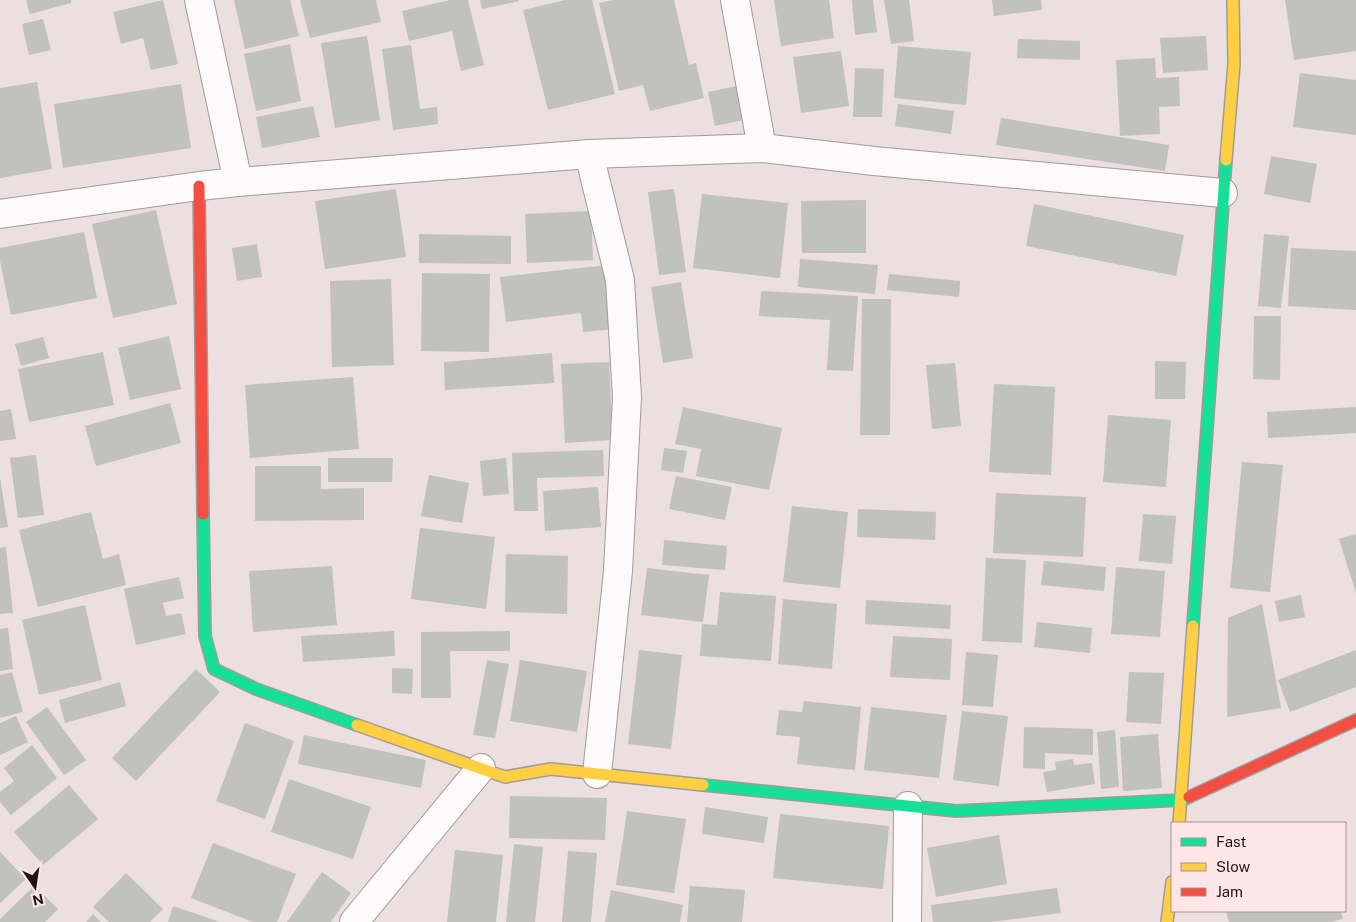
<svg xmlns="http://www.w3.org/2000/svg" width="1356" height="922" viewBox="0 0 1356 922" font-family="'Public Sans',sans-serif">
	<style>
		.building { fill: #c1c1c0 }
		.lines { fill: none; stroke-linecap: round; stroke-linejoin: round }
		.street-casing { stroke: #a49a9a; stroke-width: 30 }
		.fast-casing { stroke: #a49a9a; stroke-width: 14 }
		.slow-casing { stroke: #a49a9a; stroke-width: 14 }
		.jam-casing { stroke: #a49a9a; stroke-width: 14 }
		.street { stroke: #fcfafa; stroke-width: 28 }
		.fast { stroke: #16e098; stroke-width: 11 }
		.slow { stroke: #ffcf43; stroke-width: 11 }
		.jam { stroke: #f24e42; stroke-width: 11 }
	</style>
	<rect width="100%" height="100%" fill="#ebdfdf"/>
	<g class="building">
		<path d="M26,0H71V3L30,14Z"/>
		<path d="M163,0L178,64L151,70L143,38L121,44L113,12Z"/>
		<path d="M234,0H290L299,36L245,49Z"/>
		<path d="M300,0H376L381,22L310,38Z"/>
		<path d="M450,0H468L484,65L461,71L452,31L409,41L402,11Z"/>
		<path d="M480,0H519V1L482,9Z"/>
		<path d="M565,0H592L615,94L548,110L523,10Z"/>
		<path d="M612,0H674L689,65L696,63L704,98L650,111L643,85L619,91L599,3Z"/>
		<path d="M774,0H829L834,38L781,46Z"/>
		<path d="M852,0H873L877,32L855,35Z"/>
		<path d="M884,0H909L914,41L891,44Z"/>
		<path d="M992,0H1041L1042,10L994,16Z"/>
		<path d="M1285,0H1356V51L1294,60Z"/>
		<path d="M43,19L51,50L29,55L22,24Z"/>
		<path d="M367,36L380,120L335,128L321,43Z"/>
		<path d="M1206,36L1208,70L1163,73L1160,38Z"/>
		<path d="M1018,39L1080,41V60L1017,58Z"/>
		<path d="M290,44L301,101L256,111L244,54Z"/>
		<path d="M411,45L420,109L437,107L438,124L393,130L382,49Z"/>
		<path d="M898,46L971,52L966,105L894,98Z"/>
		<path d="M841,51L849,106L801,113L793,57Z"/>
		<path d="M1155,58L1156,78L1179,77L1180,106L1159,107L1160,134L1120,136L1116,60Z"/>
		<path d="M855,68L884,69L882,117H853Z"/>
		<path d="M1300,73L1356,80V135L1293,127Z"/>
		<path d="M37,82L52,169L0,178V88Z"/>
		<path d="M181,84L191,148L63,168L54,104Z"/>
		<path d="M737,86L744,120L715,126L708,92Z"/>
		<path d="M898,104L954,111L951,134L895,126Z"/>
		<path d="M313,106L320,137L262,148L256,117Z"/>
		<path d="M1001,118L1169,145L1165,171L996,145Z"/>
		<path d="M1271,156L1317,164L1310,203L1264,194Z"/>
		<path d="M396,189L406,257L325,269L315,201Z"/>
		<path d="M674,189L686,272L659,275L648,192Z"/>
		<path d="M702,194L788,203L780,278L693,268Z"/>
		<path d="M866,200V253H802L801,201Z"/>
		<path d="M1034,204L1184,235L1176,276L1026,246Z"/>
		<path d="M156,210L177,304L113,318L92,224Z"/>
		<path d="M591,211L593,260L527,263L525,214Z"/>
		<path d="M84,232L97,298L11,315L0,261V248Z"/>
		<path d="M419,234L511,236V264L419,263Z"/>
		<path d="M1264,234L1289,236L1281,308L1258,306Z"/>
		<path d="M257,244L262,277L237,281L232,248Z"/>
		<path d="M1291,248L1356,251V310L1288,306Z"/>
		<path d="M800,259L878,265L875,294L798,287Z"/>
		<path d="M607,265L614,329L583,332L581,313L506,322L500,277Z"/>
		<path d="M422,273L490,274L489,352L421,351Z"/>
		<path d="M889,274L960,281L959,297L887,290Z"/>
		<path d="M391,279L394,365L332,367L330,281Z"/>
		<path d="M681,282L693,358L663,363L651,287Z"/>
		<path d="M761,291L858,296L853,371L827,370L830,320L759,316Z"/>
		<path d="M862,299H891L890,435H860Z"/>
		<path d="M1254,316H1281L1280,380L1253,379Z"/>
		<path d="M169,336L181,389L130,400L118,348Z"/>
		<path d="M43,337L49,358L21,366L15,344Z"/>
		<path d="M103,352L114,405L29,422L18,369Z"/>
		<path d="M552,353L554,383L445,390L444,362Z"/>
		<path d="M1155,361L1186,362L1185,399H1155Z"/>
		<path d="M609,362L613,440L565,443L561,364Z"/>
		<path d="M955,363L961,426L932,429L926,365Z"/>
		<path d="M353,377L359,449L250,458L245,385Z"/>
		<path d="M994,384L1055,387L1051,475L989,472Z"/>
		<path d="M170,403L181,443L96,466L85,426Z"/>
		<path d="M683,407L782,428L769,490L696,476L701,449L675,444Z"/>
		<path d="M1356,407V433L1268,438L1267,412Z"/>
		<path d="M11,409L16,439L0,441V411Z"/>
		<path d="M1108,415L1171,420L1166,487L1103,482Z"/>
		<path d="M664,448L687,451L683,473L661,470Z"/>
		<path d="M603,450L604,476L537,478L538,511H514L512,453Z"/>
		<path d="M36,455L44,515L18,518L10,458Z"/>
		<path d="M328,458H393L392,482H328Z"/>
		<path d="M506,458L509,494L483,496L480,461Z"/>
		<path d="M1242,462L1283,465L1270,592L1230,588Z"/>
		<path d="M255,466H321V489L364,488V520L255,521Z"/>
		<path d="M429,475L469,483L462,523L421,516Z"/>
		<path d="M676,476L732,487L725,520L669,509Z"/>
		<path d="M0,478L8,527L0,528Z"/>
		<path d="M598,487L601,527L545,531L543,491Z"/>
		<path d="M996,493L1086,497L1083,557L993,553Z"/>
		<path d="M792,506L848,512L840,588L783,582Z"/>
		<path d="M858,509L936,512L935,540L857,537Z"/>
		<path d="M91,512L103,559L119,554L126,585L38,607L19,530Z"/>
		<path d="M1143,514L1176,516L1172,564L1139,561Z"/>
		<path d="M420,528L495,537L486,609L411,599Z"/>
		<path d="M1356,534V593L1339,539Z"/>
		<path d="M664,540L727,546L725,570L662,565Z"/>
		<path d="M6,547L13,613L0,614V548Z"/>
		<path d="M506,554L568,556L567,614L505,612Z"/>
		<path d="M986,558L1026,560L1022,643L982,641Z"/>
		<path d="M1044,561L1106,567L1104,591L1041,585Z"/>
		<path d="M332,566L337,625L253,632L249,571Z"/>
		<path d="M1116,567L1165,571L1160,637L1111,634Z"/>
		<path d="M647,568L709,575L703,622L641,615Z"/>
		<path d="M179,577L184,598L163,603L166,616L181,613L186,634L136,645L124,589Z"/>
		<path d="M720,592L776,596L771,661L700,656L702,624L717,625Z"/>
		<path d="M1301,595L1305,617L1279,622L1275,601Z"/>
		<path d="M783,599L837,604L832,669L778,664Z"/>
		<path d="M866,600L951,605L950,629L865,624Z"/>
		<path d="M1262,604L1281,708L1227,717L1228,618Z"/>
		<path d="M85,605L102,680L39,695L22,620Z"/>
		<path d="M1037,622L1092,628L1090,653L1034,647Z"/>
		<path d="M8,628L13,669L0,671V629Z"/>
		<path d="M394,631L395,656L303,662L301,636Z"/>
		<path d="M510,631V651H450L451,698H421V632Z"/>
		<path d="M893,636L952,639L950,680L890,677Z"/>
		<path d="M639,650L682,655L671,749L628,744Z"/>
		<path d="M1356,650V687L1290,712L1278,680Z"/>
		<path d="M966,652L998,655L993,707L962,705Z"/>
		<path d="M487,660L509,664L495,738L473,735Z"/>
		<path d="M520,660L587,671L577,732L510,721Z"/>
		<path d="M392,668L413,669L412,694L392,693Z"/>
		<path d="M196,669L220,692L136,781L112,758Z"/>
		<path d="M12,672L23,712L0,718V675Z"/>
		<path d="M1129,672L1164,673L1161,724L1126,722Z"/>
		<path d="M120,682L126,706L65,723L59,700Z"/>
		<path d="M804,701L861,707L855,770L797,764L800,737L776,735L779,710L802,712Z"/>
		<path d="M47,707L86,760L64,775L26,722Z"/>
		<path d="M871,707L947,715L939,778L864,770Z"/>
		<path d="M962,711L1008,716L999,786L953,780Z"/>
		<path d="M16,716L28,742L0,755V723Z"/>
		<path d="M245,723L294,741L265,819L216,801Z"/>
		<path d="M1024,727L1093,729V755L1045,753V769L1023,768Z"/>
		<path d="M1115,730L1119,787L1101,789L1097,732Z"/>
		<path d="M1158,734L1162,788L1123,791L1120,737Z"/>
		<path d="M304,735L426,760L421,788L298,764Z"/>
		<path d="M32,745L57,778L11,815L0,802V792L14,781L4,768Z"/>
		<path d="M1073,759L1074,765L1092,763L1095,784L1047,792L1043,772L1056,770L1055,762Z"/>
		<path d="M289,779L371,807L353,859L271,832Z"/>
		<path d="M69,785L98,819L43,865L14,832Z"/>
		<path d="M510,796L607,798L605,840L509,838Z"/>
		<path d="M705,807L768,817L764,843L702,834Z"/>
		<path d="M627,811L686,819L674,893L616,885Z"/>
		<path d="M780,814L889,826L883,889L773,878Z"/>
		<path d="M999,835L1007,884L936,897L927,848Z"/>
		<path d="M213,843L296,874L277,922H253L191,898Z"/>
		<path d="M514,844L543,847L535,922H506Z"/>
		<path d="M455,850L503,855L496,922H447Z"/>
		<path d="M568,851L597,853L591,922H562Z"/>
		<path d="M0,852L26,879L0,903Z"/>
		<path d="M322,872L351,893L331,922H287Z"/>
		<path d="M126,873L163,909L150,922H109L93,907Z"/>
		<path d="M34,886L58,909L45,922H0V919Z"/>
		<path d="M690,886L745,890L742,922H687Z"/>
		<path d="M1057,888L1061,913L991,922H933L931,905Z"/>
		<path d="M611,890L683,905L680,922H605Z"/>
		<path d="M173,906L220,922H168Z"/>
		<path d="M1226,911H1341L1343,919L1331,922H1229Z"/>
		<path d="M93,914L101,922H86Z"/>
	</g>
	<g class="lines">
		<g class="street-casing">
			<g id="street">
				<path d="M199,0L238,182"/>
				<path d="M735,0L762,148"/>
				<path d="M589,154L620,280L627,397L618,571L597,774"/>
				<path d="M0,214L199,186L238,182L589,154L762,148L874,161L1223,193"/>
				<path d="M354,922L481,768"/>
				<path d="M907,922L908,806"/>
			</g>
		</g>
		<g class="fast-casing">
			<g id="fast">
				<path d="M203,514L205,636L214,669L256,689L357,725"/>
				<path d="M1193,626L1226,160"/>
				<path d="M703,785L956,811L1182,800L1189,797"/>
			</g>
		</g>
		<g class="slow-casing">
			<g id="slow">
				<path d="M1226,160L1234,64L1233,0"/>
				<path d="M357,725L505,777L551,769L703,785"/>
				<path d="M1179,823L1193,626"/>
				<path d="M1167,922L1172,882"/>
			</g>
		</g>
		<g class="jam-casing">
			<g id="jam">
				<path d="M199,186L203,514"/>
				<path d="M1189,797L1356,720"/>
			</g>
		</g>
		<use href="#street" class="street"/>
		<use href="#fast" class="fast"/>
		<use href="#slow" class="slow"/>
		<use href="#jam" class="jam"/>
	</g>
	<rect x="1171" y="822" width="175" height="90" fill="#ffe6e6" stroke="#a59292"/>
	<rect x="1181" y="838" width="25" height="8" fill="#16e098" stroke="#a59292"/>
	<text x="1216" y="847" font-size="15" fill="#1d1515">Fast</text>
	<rect x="1181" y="863" width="25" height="8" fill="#ffcf43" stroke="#a59292"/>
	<text x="1216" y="872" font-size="15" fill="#1d1515">Slow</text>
	<rect x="1181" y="888" width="25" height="8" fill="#f24e42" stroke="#a59292"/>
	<text x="1216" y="897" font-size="15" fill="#1d1515">Jam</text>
	<g transform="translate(35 887) rotate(167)" stroke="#ffe6e6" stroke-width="4" paint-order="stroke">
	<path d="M0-4L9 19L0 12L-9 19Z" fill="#1d1515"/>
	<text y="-8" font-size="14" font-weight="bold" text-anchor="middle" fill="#1d1515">N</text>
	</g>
</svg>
